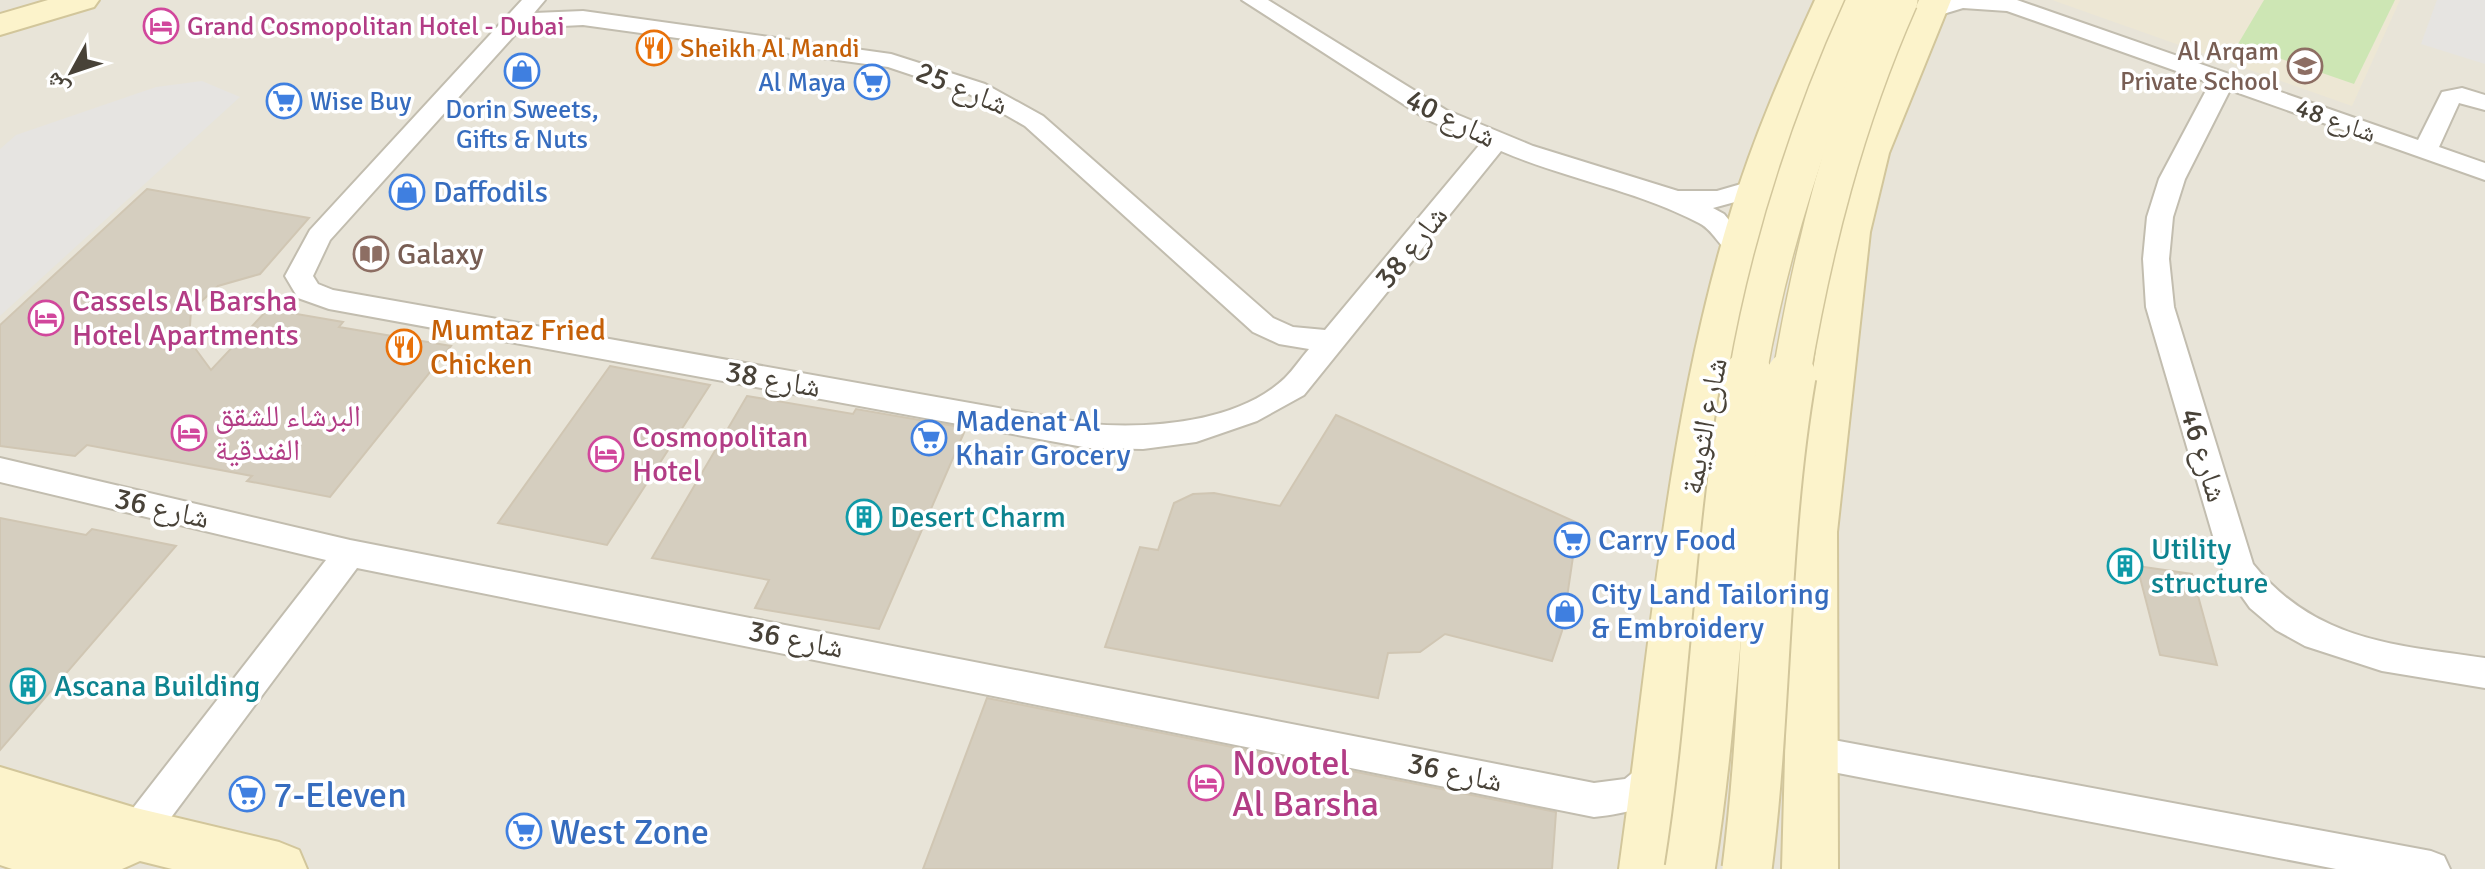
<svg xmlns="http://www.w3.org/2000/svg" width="2485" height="869" viewBox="0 0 2485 869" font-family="Signika,'Noto Naskh Arabic',sans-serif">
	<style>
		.residential { fill: #e8e4d8 }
		.education { fill: #ede7d4 }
		.green { fill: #cde6b4 }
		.parking { fill: #e6e4e1 }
		.building { fill: #d5cebf; stroke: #d0c6b3; stroke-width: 2 }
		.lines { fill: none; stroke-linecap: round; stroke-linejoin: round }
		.street-casing { stroke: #c2bdaf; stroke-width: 4 }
		.secondary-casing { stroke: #d2c69b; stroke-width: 4 }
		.street { fill: #fff; fill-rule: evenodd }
		.secondary { fill: #fcf3cb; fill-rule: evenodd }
		.secondary-bridge-far1-casing { stroke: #d2c69b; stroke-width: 40; stroke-linecap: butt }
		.secondary-bridge-casing { stroke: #d2c69b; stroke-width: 53; stroke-linecap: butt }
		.secondary-bridge-far1 { stroke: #fcf3cb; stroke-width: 37 }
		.secondary-bridge { stroke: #fcf3cb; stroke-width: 49 }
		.labels { text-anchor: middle; stroke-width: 7; stroke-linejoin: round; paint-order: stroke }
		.far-hotel-label { font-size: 26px; fill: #b23c85; stroke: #fff; text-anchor: start }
		.far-food-label { font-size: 26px; fill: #c56008; stroke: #fff; text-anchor: start }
		.far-education-label { font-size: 26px; fill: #785e54; stroke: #fff; text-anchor: end }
		.far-shop-label { font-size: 26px; fill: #366cbe; stroke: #fff; text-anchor: end }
		.far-street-label { font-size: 26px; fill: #484238; stroke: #fff }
		.street-label { font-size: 30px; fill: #484238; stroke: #fff }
		.shop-label { font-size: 30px; fill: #366cbe; stroke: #fff; text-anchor: start }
		.education-label { font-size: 30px; fill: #785e54; stroke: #fff; text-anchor: start }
		.hotel-label { font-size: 30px; fill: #b23c85; stroke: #fff; text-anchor: start }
		.food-label { font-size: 30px; fill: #c56008; stroke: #fff; text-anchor: start }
		.culture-label { font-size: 30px; fill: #0d838f; stroke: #fff; text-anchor: start }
		.near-hotel-label { font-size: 36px; fill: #b23c85; stroke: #fff; text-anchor: start }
		.near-shop-label { font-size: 36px; fill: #366cbe; stroke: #fff; text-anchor: start }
	</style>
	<rect width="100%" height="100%" fill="#f4f2ea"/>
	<rect class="residential" x="0" y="0" width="2485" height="869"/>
	<path class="education" d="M2052,0H2400L2352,106Z"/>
	<path class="green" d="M2264,0H2395L2354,84L2238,44Z"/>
	<g class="parking">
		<path d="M2437,0H2485V64L2421,44Z"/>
		<path d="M202,81L240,97L0,316V149L16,135L156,87Z"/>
	</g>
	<g class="building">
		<path d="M147,189L309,218L260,274L218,286L191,311L189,340L211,370L268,309L343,322L339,327L451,346L330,497L247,481L252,476L87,445L75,456L0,446V325Z"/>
		<path d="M610,366L710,385L607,545L498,523Z"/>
		<path d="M747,396L853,414L856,409L966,428L879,629L755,608L769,580L652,558Z"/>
		<path d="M1336,415L1578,523L1562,631L1552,661L1445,634L1420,652L1388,653L1378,698L1105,647L1140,547L1158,550L1174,503L1193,494L1214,493L1280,506Z"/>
		<path d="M0,518L86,535L92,529L176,546L0,750Z"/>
		<path d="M2137,566L2192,574L2217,665L2160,655Z"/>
		<path d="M987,698L1556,812L1552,869H923Z"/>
	</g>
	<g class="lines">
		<g class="street-casing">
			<g id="street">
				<path d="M522,0H545L534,13L583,11L891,54L985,84L1043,116L1273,318L1293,327L1325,330L1481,143L1428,120L1242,0H1268L1446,110L1533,146L1678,191H1717L1755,180L1764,182L1768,188L1764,194L1713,208L1724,214L1751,247L1747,253C1722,261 1719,233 1699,223C1636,190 1566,179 1501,151L1304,395L1257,421L1196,442L1143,449L1089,448L329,309L298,298L285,276L310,230ZM583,25L888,67L969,94L1025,126L1253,332L1279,344L1309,349C1301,358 1294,369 1285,378C1238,423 1150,429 1089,424L333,290L318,284L313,276L330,240L521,28Z"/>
				<path d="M1942,0H2017L2418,140L2442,92L2462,88L2485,95V110L2459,103L2439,147L2485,163V180L2230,90L2185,179L2173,217L2169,259L2174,307L2253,564C2315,641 2394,645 2485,658V688L2382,671L2305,646L2276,630L2250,608L2223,570L2146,307L2143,259L2147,217L2159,179L2210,83L2007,11L1963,8L1930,18L1919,11L1922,6Z"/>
				<path d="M0,458L350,540L1594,783L1625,779L1647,761L1660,756L1673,761L1678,773C1662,808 1628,813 1594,817L357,568L149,847L136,852L123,847L117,834L123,821L326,560L0,482Z"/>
				<path d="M1812,736L2431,851L2444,856L2450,869H2336L1812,768L1799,764L1794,752L1799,740Z"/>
			</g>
		</g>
		<g class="secondary-casing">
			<g id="secondary">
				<path d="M48,0H99L94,7L0,35V14Z"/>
				<path d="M1815,0H1847C1818,69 1789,138 1770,210C1712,425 1699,649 1675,869H1619C1650,649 1666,421 1732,208C1754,136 1784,68 1815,0Z"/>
				<path d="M1919,0H1951L1889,153L1870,232L1837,532L1838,869H1782L1791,532L1832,232L1853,153Z"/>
				<path d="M0,767L136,808L279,842L299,850L307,869H172L140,861L122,869H12L0,865Z"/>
			</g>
		</g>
		<use href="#street" class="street"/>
		<use href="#secondary" class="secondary"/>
		<g class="secondary-bridge-far1-casing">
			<g id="secondary-bridge-far1">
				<path d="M1747,378C1770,246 1810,121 1866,0"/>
				<path d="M1791,378C1813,247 1845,122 1899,0"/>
			</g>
		</g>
		<g class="secondary-bridge-casing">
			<g id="secondary-bridge">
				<path d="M1690,869C1716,705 1719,539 1748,376"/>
				<path d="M1747,869C1768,705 1763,539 1791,376"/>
			</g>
		</g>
		<use href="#secondary-bridge-far1" class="secondary-bridge-far1"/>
		<use href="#secondary-bridge" class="secondary-bridge"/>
	</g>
	<defs>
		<g id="hotel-ring" transform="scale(1.8)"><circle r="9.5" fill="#fff" stroke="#d1479c" stroke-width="1.5"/><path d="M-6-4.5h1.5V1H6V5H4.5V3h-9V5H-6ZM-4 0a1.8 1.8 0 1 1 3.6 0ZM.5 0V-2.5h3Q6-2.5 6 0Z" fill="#d1479c"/></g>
		<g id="restaurant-ring" transform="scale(1.8)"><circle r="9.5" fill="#fff" stroke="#e8710a" stroke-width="1.5"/><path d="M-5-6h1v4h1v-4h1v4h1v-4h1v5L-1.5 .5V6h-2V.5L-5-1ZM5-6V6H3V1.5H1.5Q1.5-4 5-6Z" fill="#e8710a"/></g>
		<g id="school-ring" transform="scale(1.8)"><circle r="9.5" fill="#fff" stroke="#8d6e63" stroke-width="1.5"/><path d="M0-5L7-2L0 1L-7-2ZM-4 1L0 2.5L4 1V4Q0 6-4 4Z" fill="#8d6e63"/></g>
		<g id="shop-ring" transform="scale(1.8)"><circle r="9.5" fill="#fff" stroke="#3f7fe0" stroke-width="1.5"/><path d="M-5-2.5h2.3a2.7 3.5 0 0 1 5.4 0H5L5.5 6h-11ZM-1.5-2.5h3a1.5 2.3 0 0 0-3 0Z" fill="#3f7fe0"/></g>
		<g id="supermarket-ring" transform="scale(1.8)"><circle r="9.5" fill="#fff" stroke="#3f7fe0" stroke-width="1.5"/><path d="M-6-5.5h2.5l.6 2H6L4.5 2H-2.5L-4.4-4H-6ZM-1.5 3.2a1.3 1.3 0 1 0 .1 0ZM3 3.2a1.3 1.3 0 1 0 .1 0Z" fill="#3f7fe0"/></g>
		<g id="library-ring" transform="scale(1.8)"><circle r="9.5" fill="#fff" stroke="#8d6e63" stroke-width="1.5"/><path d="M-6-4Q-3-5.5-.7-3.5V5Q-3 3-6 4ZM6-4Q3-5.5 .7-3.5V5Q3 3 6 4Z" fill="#8d6e63"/></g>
		<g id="building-ring" transform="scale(1.8)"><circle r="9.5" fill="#fff" stroke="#0f9aa8" stroke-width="1.5"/><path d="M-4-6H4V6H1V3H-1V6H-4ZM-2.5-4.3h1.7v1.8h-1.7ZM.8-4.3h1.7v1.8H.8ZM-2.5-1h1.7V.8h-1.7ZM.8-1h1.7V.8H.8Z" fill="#0f9aa8"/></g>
	</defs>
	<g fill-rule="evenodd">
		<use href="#hotel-ring" x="161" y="26"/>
		<use href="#restaurant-ring" x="654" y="48"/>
		<use href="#school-ring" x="2305" y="66"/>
		<use href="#shop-ring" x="522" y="71"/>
		<use href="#supermarket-ring" x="872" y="82"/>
		<use href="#supermarket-ring" x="284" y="101"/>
		<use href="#shop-ring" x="407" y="192"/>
		<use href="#library-ring" x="371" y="254"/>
		<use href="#hotel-ring" x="46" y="318"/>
		<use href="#restaurant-ring" x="404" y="347"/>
		<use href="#hotel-ring" x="189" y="433"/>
		<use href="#supermarket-ring" x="929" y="438"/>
		<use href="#hotel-ring" x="606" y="454"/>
		<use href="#building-ring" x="864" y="517"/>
		<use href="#supermarket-ring" x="1572" y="540"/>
		<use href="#building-ring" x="2125" y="566"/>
		<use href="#shop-ring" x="1565" y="611"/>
		<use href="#building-ring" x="28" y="686"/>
		<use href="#hotel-ring" x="1206" y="783"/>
		<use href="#supermarket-ring" x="247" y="794"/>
		<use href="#supermarket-ring" x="524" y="831"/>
	</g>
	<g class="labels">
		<g class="far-hotel-label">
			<text x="187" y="35">Grand Cosmopolitan Hotel - Dubai</text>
		</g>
		<g class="far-food-label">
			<text x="680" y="57">Sheikh Al Mandi</text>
		</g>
		<g class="far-education-label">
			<text x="2279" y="60">Al Arqam<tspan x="2279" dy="30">Private School</tspan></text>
		</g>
		<g class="far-shop-label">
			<text x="846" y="91">Al Maya</text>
			<text x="310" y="110" text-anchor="start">Wise Buy</text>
			<text x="522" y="118" text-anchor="middle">Dorin Sweets,<tspan x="522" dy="30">Gifts &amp; Nuts</tspan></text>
		</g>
		<g class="far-street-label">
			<text transform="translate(2336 120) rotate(20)" y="9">شارع 48</text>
		</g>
		<g class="street-label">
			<text transform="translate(962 88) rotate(22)" y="10">شارع 25</text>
			<text transform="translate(1451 118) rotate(26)" y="10">شارع 40</text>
			<text transform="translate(1411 247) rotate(-51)" y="10">شارع 38</text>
			<text transform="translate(773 379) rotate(10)" y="10">شارع 38</text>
			<text transform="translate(1704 426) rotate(-79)" y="10">شارع الثويمة</text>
			<text transform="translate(2204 455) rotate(73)" y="10">شارع 46</text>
			<text transform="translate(162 508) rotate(13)" y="10">شارع 36</text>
			<text transform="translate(796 639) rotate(11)" y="10">شارع 36</text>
			<text transform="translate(1455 772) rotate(12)" y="10">شارع 36</text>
		</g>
		<g class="shop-label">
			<text x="433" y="202">Daffodils</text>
			<text x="955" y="431">Madenat Al<tspan x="955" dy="34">Khair Grocery</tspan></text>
			<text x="1598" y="550">Carry Food</text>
			<text x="1591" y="604">City Land Tailoring<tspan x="1591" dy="34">&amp; Embroidery</tspan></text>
		</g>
		<g class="education-label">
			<text x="397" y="264">Galaxy</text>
		</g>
		<g class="hotel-label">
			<text x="72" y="311">Cassels Al Barsha<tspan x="72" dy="34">Hotel Apartments</tspan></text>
			<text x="215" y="426">البرشاء للشقق<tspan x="215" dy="34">الفندقية</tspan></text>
			<text x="632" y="447">Cosmopolitan<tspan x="632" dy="34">Hotel</tspan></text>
		</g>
		<g class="food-label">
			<text x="430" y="340">Mumtaz Fried<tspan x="430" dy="34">Chicken</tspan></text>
		</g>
		<g class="culture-label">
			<text x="890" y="527">Desert Charm</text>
			<text x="2151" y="559">Utility<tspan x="2151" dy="34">structure</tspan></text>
			<text x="54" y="696">Ascana Building</text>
		</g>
		<g class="near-hotel-label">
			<text x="1232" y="775">Novotel<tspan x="1232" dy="41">Al Barsha</tspan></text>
		</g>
		<g class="near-shop-label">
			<text x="273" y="807">7-Eleven</text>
			<text x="550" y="844">West Zone</text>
		</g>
	</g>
	<g transform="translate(72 72) rotate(230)" stroke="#ffffff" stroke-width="6" paint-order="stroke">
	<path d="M0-6L14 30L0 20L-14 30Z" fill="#484238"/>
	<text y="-12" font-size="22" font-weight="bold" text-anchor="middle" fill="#484238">ش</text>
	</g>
</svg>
